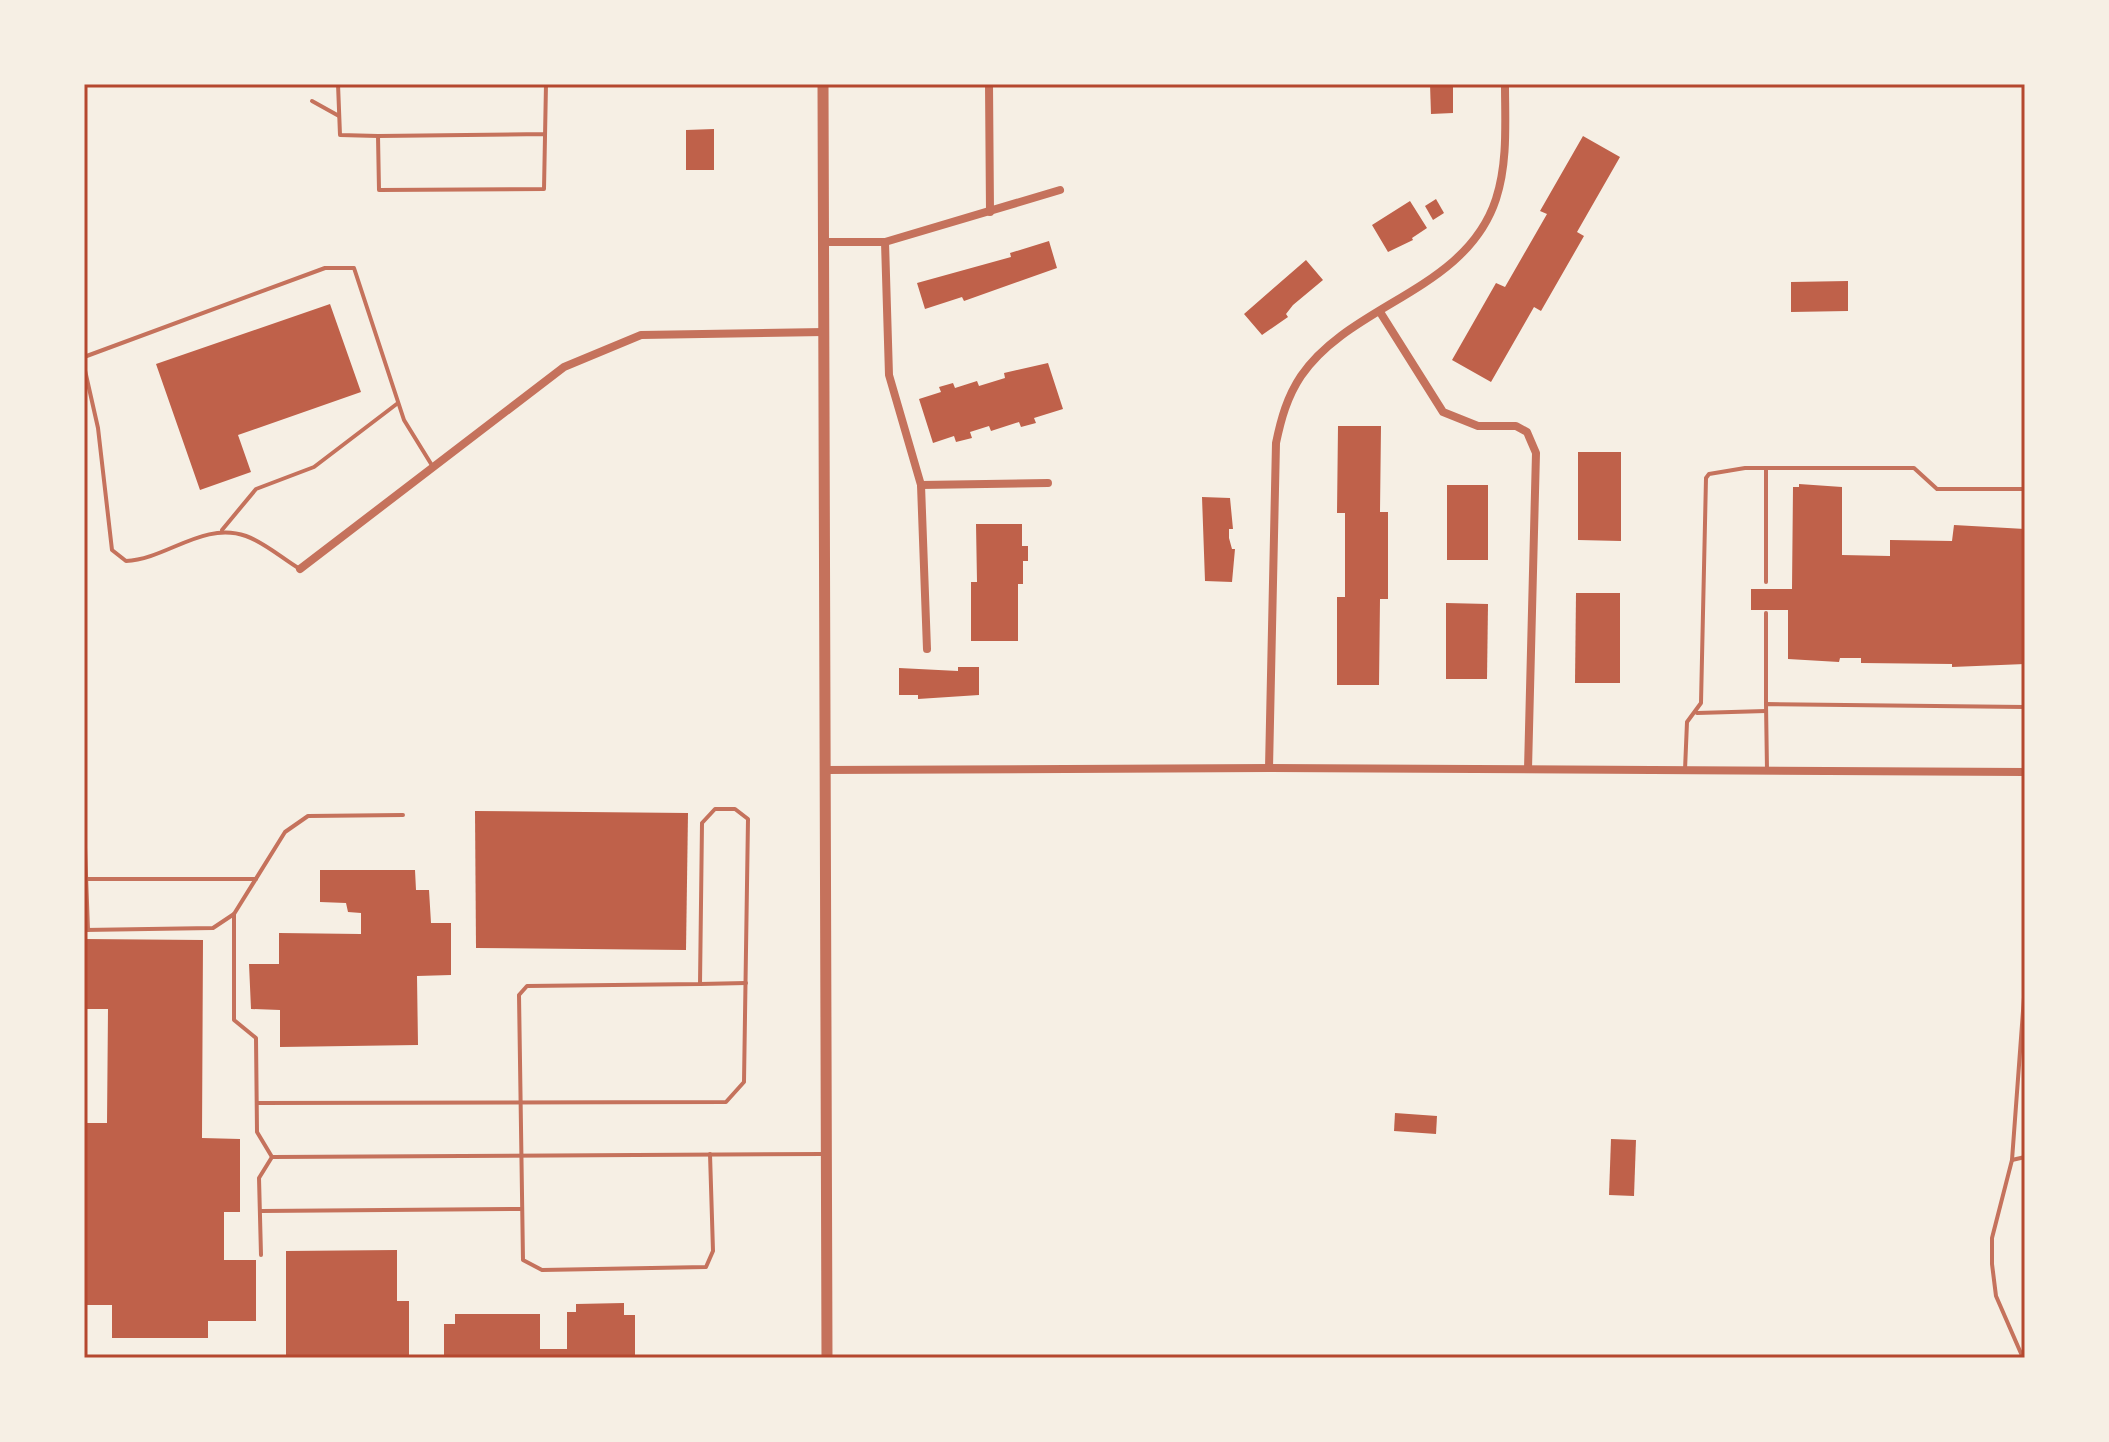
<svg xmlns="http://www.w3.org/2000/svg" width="2109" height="1442" viewBox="0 0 2109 1442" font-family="Commissioner,sans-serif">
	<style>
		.building { fill: #bf614a }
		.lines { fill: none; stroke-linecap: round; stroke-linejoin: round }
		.service { stroke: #c5725c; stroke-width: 4 }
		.minor { stroke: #c5725c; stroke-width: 8 }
		.tertiary { stroke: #c5725c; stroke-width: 11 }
		.neatline { fill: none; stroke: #b5482f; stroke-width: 3 }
	</style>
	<rect width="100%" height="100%" fill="#f6efe4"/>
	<g class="building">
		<path d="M1430,84H1453V113L1431,114Z"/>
		<path d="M714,129V170H686V130Z"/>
		<path d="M1583,136L1620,157L1577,232L1584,236L1541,311L1534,307L1491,382L1452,360L1496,283L1505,287L1547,214L1540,211Z"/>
		<path d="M1436,199L1444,213L1433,220L1425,206Z"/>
		<path d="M1410,201L1427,228L1412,238L1413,240L1388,252L1372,225Z"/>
		<path d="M1049,241L1057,268L964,301L962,297L925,309L917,283L1011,257L1010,253Z"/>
		<path d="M1306,260L1323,280L1293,305L1286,314L1288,317L1262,335L1244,314Z"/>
		<path d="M1848,281V311L1791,312V282Z"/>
		<path d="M330,304L361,392L238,435L251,472L200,490L156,364Z"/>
		<path d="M1048,363L1063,409L1034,418L1036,423L1021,427L1019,422L991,431L989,426L970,432L972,438L956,442L954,436L933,443L919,399L941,392L939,387L953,383L955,388L977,381L979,386L1005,378L1004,373Z"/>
		<path d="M1338,426H1381L1380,512H1388V599H1380L1379,685H1337V597H1345V513H1337Z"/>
		<path d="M1578,452H1621V541L1578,540Z"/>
		<path d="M1799,484L1842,487V555L1890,556V540L1952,541L1954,525L2025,529V664L1952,667V664L1861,663V658H1840L1839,662L1788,659V610H1751V589H1792L1793,487H1799Z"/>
		<rect x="1447" y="485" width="41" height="75"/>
		<path d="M1202,497L1230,498L1233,529H1229V538L1232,549H1235L1232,582L1205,581Z"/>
		<path d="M976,524H1022V546H1028V561H1023V584H1018V641H971V582H977Z"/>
		<path d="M1576,593H1620V683H1575Z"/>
		<path d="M1446,603L1488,604L1487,679H1446Z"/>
		<path d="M958,667H979V695L918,699V695H899V668L958,671Z"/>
		<path d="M475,811L688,813L686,950L476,948Z"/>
		<path d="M320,870H415L416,890H429L431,923H451V975L417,976L418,1045L280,1047V1010L251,1009L249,964H279V933L361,934V913L348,912L346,903L320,902Z"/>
		<path d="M84,939L203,940L202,1138L240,1139V1212H224V1260H256V1321H208V1338H112V1305H84V1123H107L108,1009H84Z"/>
		<path d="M1395,1113L1437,1116L1436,1134L1394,1131Z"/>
		<path d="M1611,1139L1636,1140L1634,1196L1609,1195Z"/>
		<path d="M397,1250V1301H409V1355H444V1324H455V1314H540V1349H567V1312H576V1304L624,1303V1315H635V1355H624V1358H286V1251Z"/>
	</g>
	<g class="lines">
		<g class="service">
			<path d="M338,84L340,135L378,136"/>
			<path d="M312,101L339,116"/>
			<path d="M545,134L378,136L379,190L544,189L546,84"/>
			<path d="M84,357L325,268H354L404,420L433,467"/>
			<path d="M84,366L98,428L112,550L126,561C167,559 203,521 246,536C264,542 283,559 300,569"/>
			<path d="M1766,468V582"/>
			<path d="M222,530L256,489L314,467L398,403"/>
			<path d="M1766,613V704"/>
			<path d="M1697,713L1766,711"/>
			<path d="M1685,770L1687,722L1701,703L1706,478L1709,474L1745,468H1914L1937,489H2025"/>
			<path d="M1767,770L1766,704L2025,707"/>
			<path d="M84,820L88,930"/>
			<path d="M87,879H256"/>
			<path d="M84,930L213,928L234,914"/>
			<path d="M700,984L746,983"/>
			<path d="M257,1103L726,1102L744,1082L748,819L735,809H715L702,823L700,984L527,986L519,995L523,1260L542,1270L706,1267L713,1251L710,1154"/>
			<path d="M272,1157L257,1132L256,1038L234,1020V914L285,832L308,816L403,815"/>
			<path d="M2012,1160L2025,984"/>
			<path d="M261,1211L522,1209"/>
			<path d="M261,1255L259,1178L272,1157L823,1154"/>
			<path d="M2023,1358L1996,1296L1992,1264V1238L2012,1160L2025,1157"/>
		</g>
		<g class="minor">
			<path d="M989,84L990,212"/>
			<path d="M824,242H885L1060,190"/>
			<path d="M885,242L889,375L921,485L927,649"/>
			<path d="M1380,312L1443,412L1478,426H1516L1527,432L1536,453L1528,769"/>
			<path d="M921,485L1048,483"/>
			<path d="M300,569L564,367L641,335L824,332"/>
			<path d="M1269,768L1276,443C1281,419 1287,397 1301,376C1351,303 1466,291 1496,199C1508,162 1505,122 1505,84"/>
			<path d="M824,770L1269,768L2025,772"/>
		</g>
		<path class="tertiary" d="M823,84L827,1358"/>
	</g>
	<rect width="2109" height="1442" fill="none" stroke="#f6efe4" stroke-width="172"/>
	<rect x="86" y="86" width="1937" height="1270" class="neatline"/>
</svg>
